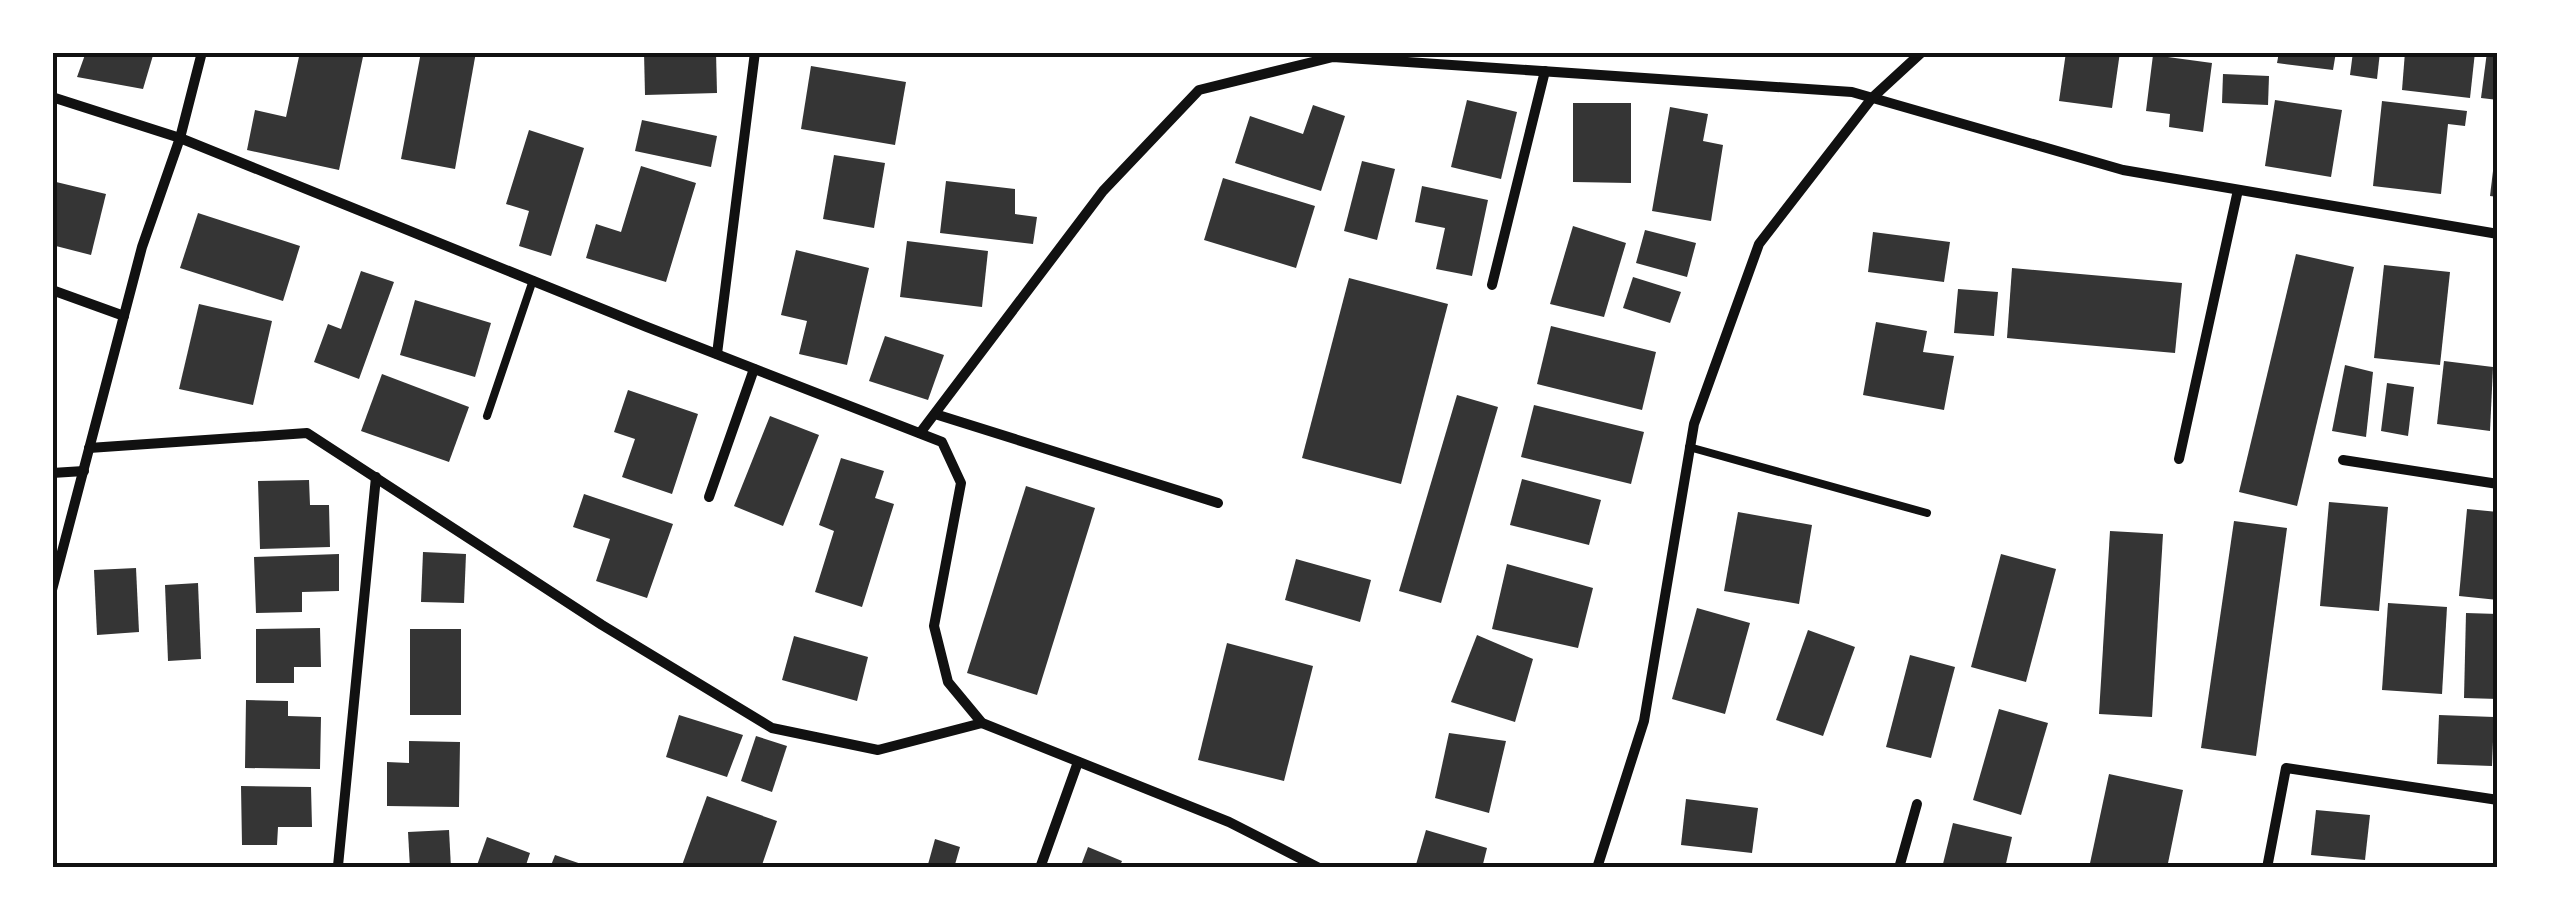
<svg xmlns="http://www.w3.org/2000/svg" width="2550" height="920" viewBox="0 0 2550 920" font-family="'Open Sans',sans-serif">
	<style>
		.building { fill: #353535 }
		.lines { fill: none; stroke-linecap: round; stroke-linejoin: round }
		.service { stroke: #111; stroke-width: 8 }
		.minor { stroke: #111; stroke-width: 10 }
		.neatline { fill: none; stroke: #111; stroke-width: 4 }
	</style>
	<rect width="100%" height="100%" fill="#fff"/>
	<g class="building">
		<path d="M86,52H154L143,89L77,77Z"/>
		<path d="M300,52H364L339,170L247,150L255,110L286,117Z"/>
		<path d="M421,52H476L455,169L401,159Z"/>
		<path d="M644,52H716L717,93L645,95Z"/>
		<path d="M2066,52H2120L2112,108L2059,101Z"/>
		<path d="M2279,52H2336L2333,70L2277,63Z"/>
		<path d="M2353,52H2380L2377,79L2350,75Z"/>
		<path d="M2405,52H2475L2470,98L2402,90Z"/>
		<path d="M2487,52H2498V100L2481,98Z"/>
		<path d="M2153,55L2212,63L2203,132L2169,127L2170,114L2146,111Z"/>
		<path d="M811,66L906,82L895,145L801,129Z"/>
		<path d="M2223,74L2269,76L2268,105L2222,103Z"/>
		<path d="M1467,100L1517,112L1501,179L1451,167Z"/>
		<path d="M2275,100L2342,110L2331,177L2265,166Z"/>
		<path d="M2382,101L2467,111L2465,126L2448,124L2441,194L2373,186Z"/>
		<path d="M1573,103H1631V183L1573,182Z"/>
		<path d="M1313,105L1345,116L1321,191L1235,163L1250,116L1303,134Z"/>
		<path d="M1670,107L1708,114L1703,141L1723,145L1711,221L1652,211Z"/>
		<path d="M642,120L717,136L711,167L635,151Z"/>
		<path d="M529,130L584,148L551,256L519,246L529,211L506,204Z"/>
		<path d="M2495,154H2498V197L2490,196Z"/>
		<path d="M834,155L885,163L874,228L823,219Z"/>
		<path d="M1362,161L1395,169L1377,240L1344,231Z"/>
		<path d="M641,166L696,183L666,282L586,258L596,224L621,232Z"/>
		<path d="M1223,178L1315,206L1296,268L1204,240Z"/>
		<path d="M52,181L106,194L91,255L52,245Z"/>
		<path d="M946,181L1015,189V214L1037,217L1033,244L940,233Z"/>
		<path d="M1422,186L1488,200L1472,276L1436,269L1445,228L1415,222Z"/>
		<path d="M198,213L300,246L283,301L180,268Z"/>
		<path d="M1573,226L1626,243L1604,317L1550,304Z"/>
		<path d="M1645,230L1696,243L1687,277L1636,263Z"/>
		<path d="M1873,232L1950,242L1944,282L1868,272Z"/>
		<path d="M907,241L988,251L982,307L900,297Z"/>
		<path d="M796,250L869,268L847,365L799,354L807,321L781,315Z"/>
		<path d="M2296,254L2354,267L2297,506L2239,492Z"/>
		<path d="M2384,265L2450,272L2440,365L2374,358Z"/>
		<path d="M2012,268L2182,283L2175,353L2007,338Z"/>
		<path d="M361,271L394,282L359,379L314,362L328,324L341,329Z"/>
		<path d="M1633,277L1681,292L1670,323L1623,308Z"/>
		<path d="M1349,278L1448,304L1401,484L1302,458Z"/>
		<path d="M1958,289L1998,292L1994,336L1954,333Z"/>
		<path d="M415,300L491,323L475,377L400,355Z"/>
		<path d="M199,304L272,321L253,405L179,389Z"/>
		<path d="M2495,314H2498V339L2493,338Z"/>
		<path d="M1876,322L1927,331L1923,352L1954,356L1944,410L1863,395Z"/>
		<path d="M1551,326L1656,352L1642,410L1537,384Z"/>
		<path d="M885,336L944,355L928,400L869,381Z"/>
		<path d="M2444,361L2493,367L2490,431L2437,424Z"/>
		<path d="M2345,365L2373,372L2366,437L2332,431Z"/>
		<path d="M382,374L469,407L449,462L361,431Z"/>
		<path d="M2387,383L2414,387L2408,436L2381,431Z"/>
		<path d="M628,390L698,414L672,494L622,477L635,439L614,432Z"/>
		<path d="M1457,395L1498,407L1441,603L1399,591Z"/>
		<path d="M1534,405L1644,432L1631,484L1521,457Z"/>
		<path d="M770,416L819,435L783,526L734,506Z"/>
		<path d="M841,458L884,471L875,498L894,504L862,607L815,592L834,531L819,525Z"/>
		<path d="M1522,479L1601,500L1589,545L1510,525Z"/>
		<path d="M309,480L310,505H329L330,547L260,549L258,481Z"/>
		<path d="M1026,486L1095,508L1037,695L967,673Z"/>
		<path d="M584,494L673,524L647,598L596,581L610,539L573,527Z"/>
		<path d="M2329,502L2388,507L2379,611L2320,606Z"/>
		<path d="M2467,509L2498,512V600L2459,596Z"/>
		<path d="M1738,512L1812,525L1799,604L1724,591Z"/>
		<path d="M2234,521L2287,528L2256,756L2201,748Z"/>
		<path d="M2110,531L2163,534L2152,717L2099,714Z"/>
		<path d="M423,552L466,554L464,603L421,602Z"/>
		<path d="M339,554V591L302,592V612L256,613L254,557Z"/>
		<path d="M2001,554L2056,569L2026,682L1971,667Z"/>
		<path d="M1296,559L1371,580L1360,622L1285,600Z"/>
		<path d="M1507,564L1593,588L1578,648L1492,629Z"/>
		<path d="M136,568L139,632L97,635L94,570Z"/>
		<path d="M198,583L201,659L168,661L165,585Z"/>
		<path d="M2388,603L2447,607L2442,694L2382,690Z"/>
		<path d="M1697,608L1750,623L1725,714L1672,699Z"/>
		<path d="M2466,613L2498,614V699L2464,698Z"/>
		<path d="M320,628L321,667H294V683H256V629Z"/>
		<rect x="410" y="629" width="51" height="86"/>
		<path d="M1808,630L1855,647L1823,736L1776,720Z"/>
		<path d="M1477,635L1533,659L1515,722L1451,702Z"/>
		<path d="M794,636L868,657L857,701L782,680Z"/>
		<path d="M1227,643L1313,666L1284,781L1198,760Z"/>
		<path d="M1910,655L1955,667L1931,758L1886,747Z"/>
		<path d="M246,700L288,701V716L321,717L320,769L245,768Z"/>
		<path d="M1999,709L2048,723L2021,815L1973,800Z"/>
		<path d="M679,715L743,735L727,777L666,757Z"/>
		<path d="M2439,715L2494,717L2492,766L2437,764Z"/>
		<path d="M1449,733L1506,741L1489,813L1435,798Z"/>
		<path d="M756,736L787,746L772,792L741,781Z"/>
		<path d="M409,741L460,742L459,807L387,806V762L409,763Z"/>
		<path d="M2109,774L2183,790L2167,868H2089Z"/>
		<path d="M241,786L311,787L312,827H278L277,845H242Z"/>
		<path d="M707,796L777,821L761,868H681Z"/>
		<path d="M1686,799L1758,808L1752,853L1681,845Z"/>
		<path d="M2316,810L2370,815L2365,860L2311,855Z"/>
		<path d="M1953,823L2012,837L2005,868H1942Z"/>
		<path d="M449,830L451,868H410L408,832Z"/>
		<path d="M1426,830L1487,848L1482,868H1415Z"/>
		<path d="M487,837L530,853L525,868H476Z"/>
		<path d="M935,839L960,847L954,868H927Z"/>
		<path d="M1088,847L1122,861L1119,868H1080Z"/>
		<path d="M555,855L590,867V868H550Z"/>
	</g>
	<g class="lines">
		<g class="service">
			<path d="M487,416L533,280"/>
			<path d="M1689,447L1927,513"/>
		</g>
		<g class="minor">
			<path d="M52,97L180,138L647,327L942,442L961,483L934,626L948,682L982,723L1229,822L1319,868"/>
			<path d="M1492,285L1545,71"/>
			<path d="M52,290L124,316"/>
			<path d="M717,354L755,52"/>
			<path d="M935,414L1218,503"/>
			<path d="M920,433L1103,191L1199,90L1333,57L1852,92L2123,170L2498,234"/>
			<path d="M89,448L307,433L602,625L772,728L878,750L982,723"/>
			<path d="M2179,459L2238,190"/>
			<path d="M2343,460L2498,484"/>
			<path d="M52,473L84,471"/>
			<path d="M709,497L754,369"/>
			<path d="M52,590L142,247L180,138L202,52"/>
			<path d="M338,866L376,477"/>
			<path d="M1040,868L1078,762"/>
			<path d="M1597,868L1644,721L1694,424L1759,244L1872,98L1922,52"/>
			<path d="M1899,868L1917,804"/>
			<path d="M2267,868L2286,768L2498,800"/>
		</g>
	</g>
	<rect width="2550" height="920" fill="none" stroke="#ffffff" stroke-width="110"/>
	<rect x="55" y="55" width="2440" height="810" class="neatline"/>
</svg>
